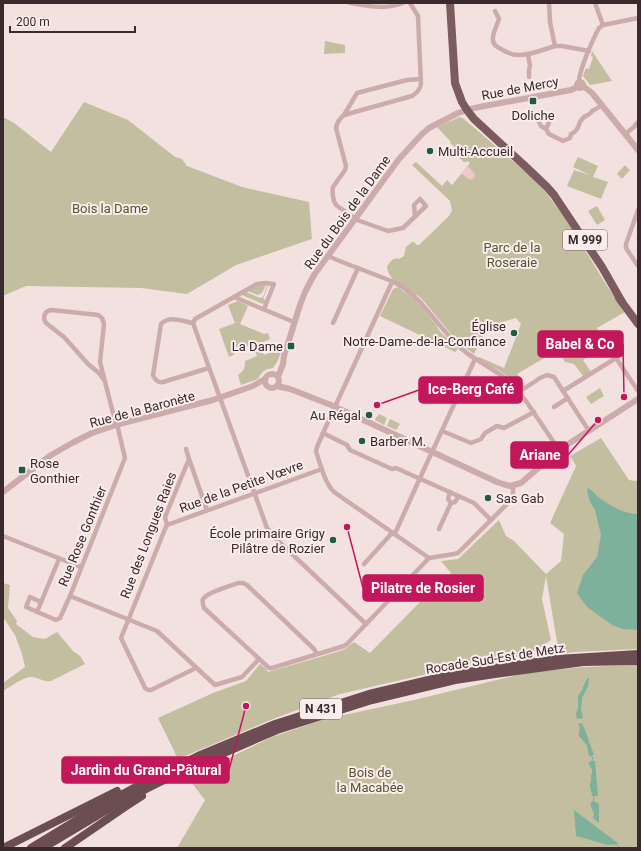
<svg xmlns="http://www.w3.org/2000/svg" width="641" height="851" viewBox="0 0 641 851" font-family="Roboto,sans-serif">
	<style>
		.green { fill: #c3be9f }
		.plaza { fill: #ebcac6 }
		.water { fill: #7eb19b }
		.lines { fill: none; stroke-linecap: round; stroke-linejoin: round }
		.stream { stroke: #7eb19b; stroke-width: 1 }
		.minor { stroke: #ccabab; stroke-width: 4.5 }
		.tertiary { stroke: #ccabab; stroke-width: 6 }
		.primary { stroke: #7c5b5f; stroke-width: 8 }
		.trunk { stroke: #6c4e52; stroke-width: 8 }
		.poi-dot { fill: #1f5c43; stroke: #fbedec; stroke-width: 1.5 }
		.labels { text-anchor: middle; stroke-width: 4; stroke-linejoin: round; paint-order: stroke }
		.shield { fill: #fbedec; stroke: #746466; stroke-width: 1 }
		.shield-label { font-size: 12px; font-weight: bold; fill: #3a2a2d }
		.street-label { font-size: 13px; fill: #3a2a2d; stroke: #fbedec }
		.poi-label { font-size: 13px; fill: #3a2a2d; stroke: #fbedec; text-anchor: start }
		.park-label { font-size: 13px; fill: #59542d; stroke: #fbedec }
		.leader { fill: none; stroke: #c2185b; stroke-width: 1.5 }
		.callout-dot { fill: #c2185b; stroke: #fbedec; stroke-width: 1.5 }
		.callout { fill: #c2185b; stroke: #c2185b; stroke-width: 1.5 }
		.callout-label { font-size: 14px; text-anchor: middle; font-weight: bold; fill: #fff }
	</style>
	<rect width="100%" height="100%" fill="#f3e1df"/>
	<g class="green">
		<path d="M325,41L345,45V53L324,54Z"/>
		<path d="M592,51L612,81L590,85L583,76L586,68L589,69L593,57L591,56Z"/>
		<path d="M84,102L128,120L175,157L182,159L187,166L242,187L309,202L312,239L236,265L187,294L141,288L26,286L3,296V117L14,123L51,152Z"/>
		<path d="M460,117L464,119C479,132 495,145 510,159C519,166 528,173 536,181C565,213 586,253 609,289L610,290L625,312L597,328L603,337L600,349L583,360L591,372L584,377L574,364L565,362L558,350L517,374L525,386L521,389L502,372L478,359L479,357L504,368L521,324L516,318L492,325L489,324L474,354L459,343L452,335L421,298L417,295L416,296L393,280L388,272L387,267C390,262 393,257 399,259L404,256L406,247L412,242H414L417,245H419L449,216L452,211L450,201L412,165L416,162L442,186L447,180L452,185L470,163L467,161L466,162H464L458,157L462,153L450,143L451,142L437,127Z"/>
		<path d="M578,157L598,166L593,177L608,182L601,199L567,186L574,170L590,175L573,167Z"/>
		<path d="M625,165L630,170L622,179L617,174Z"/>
		<path d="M597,206L605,220L597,225L588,211Z"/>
		<path d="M266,285L262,293L258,295L248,291L258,286Z"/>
		<path d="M267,286H268L263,299L266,300L265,303L263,304L242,295L246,292L260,298L263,297Z"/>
		<path d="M398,287L416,301L437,326C438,330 443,335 446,337L458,349L455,352L380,316L393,289Z"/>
		<path d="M238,301L248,306L240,324L264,334L268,333L270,339L259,344L264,355L283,348L277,362L273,368C265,369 261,372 258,379L241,385L238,375C244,371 245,368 245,361L257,356L253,345L246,347L245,345L235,348L236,353L233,354L234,355L229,357L219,329L235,323L228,305Z"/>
		<path d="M600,388L604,396L591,404L586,397Z"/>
		<path d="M379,414L387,418L384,425L375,420L377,416H378Z"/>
		<path d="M390,419L400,424L396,430L387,426Z"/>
		<path d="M601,438L629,480L636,481L638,479V649L576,652L559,654L546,576L542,599L551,640L528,655L449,669L340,694L273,719L178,759L158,718L213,693L246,681L260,664L266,669L268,672L337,652L345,649L354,642L370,653L414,608L451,573L441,561L458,559L499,520L506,536L514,541L546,574L561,561L564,534L550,523L576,466L570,456Z"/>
		<path d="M3,583L10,585L8,608L17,621L16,624L33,637L45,639L57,632L73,651L80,656L85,664L51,681C43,682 40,678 32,677C24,676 10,687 3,691V683L25,667L22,654L15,635L3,617Z"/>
		<path d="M638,665V848H177L205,800L188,778L272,737L325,719L414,700L525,673L582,667Z"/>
	</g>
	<path class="plaza" d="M468,166L475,174L474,178L471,180L467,178L461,173Z"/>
	<g class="water">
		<path d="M588,488C592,490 594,493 597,496C609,505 623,514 638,514V630L623,629L612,625L587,607L577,593L583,575L597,557L601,535L595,510L590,502L588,495L587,489Z"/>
		<path d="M587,678H589L588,686L582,698L581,710L583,718L577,719L576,714L578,708V696L582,690Z"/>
		<path d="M582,723L585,730L594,755L589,756C588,752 588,746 585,743C580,736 577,738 580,728L578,724Z"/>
		<path d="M591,761H595L598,796H592C592,790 588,787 591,781V776L592,772V769L590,767L589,764V762Z"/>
		<path d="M592,802H596L599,804V823L593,818L594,814L590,804Z"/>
		<path d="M574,810L619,844L608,845L576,836Z"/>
	</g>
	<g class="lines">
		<g class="stream">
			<path d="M591,755L593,758L592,761"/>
			<path d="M593,803L594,796"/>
			<path d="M615,844L621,848"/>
		</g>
		<g class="minor">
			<path d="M350,3C368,6 385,10 403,3"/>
			<path d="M410,3L418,16L421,84C420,90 417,93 412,96L344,115C339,119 337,122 336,128L346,166L345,170L333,187C332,192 333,201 336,205L357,220L388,231L403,228L426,206L420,199L414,205L415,216"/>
			<path d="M549,3L550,22L555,46H562L589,51"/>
			<path d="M595,3L603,25"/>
			<path d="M495,11L499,19C497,26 492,34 493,40C493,45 497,47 501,49C506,52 512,55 518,55C528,56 545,49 555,46"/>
			<path d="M528,54L530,66L529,70V77"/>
			<path d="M579,82C579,70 593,39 599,28L603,25L638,18"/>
			<path d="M344,115L357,93L407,80L421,79"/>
			<path d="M546,129L550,120L549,117C542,113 541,116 539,122L541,126L546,129L549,134L563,141L570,138L571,134C580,130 577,125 582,119C586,114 590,116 592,111L596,109L602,105"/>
			<path d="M625,134L634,127L638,122"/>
			<path d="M638,210L626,244V248L638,266"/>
			<path d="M328,256L337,260L394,282L404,288L419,301L455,343L468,354L501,375L512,384L526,401L559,450"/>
			<path d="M392,282L323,433L317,447L316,451C320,464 325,483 334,492L429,558"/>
			<path d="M234,297L294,322"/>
			<path d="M193,323L267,528L274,537L366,624"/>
			<path d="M193,323C182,321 169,315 161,324L153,375C155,380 158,383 163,382L209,368"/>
			<path d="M193,323L195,319L257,284L265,283L274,284L264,309"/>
			<path d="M333,323L358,268"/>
			<path d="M613,340L619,349L616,358"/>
			<path d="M104,380L99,373L88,364L64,337L46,323C42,317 45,310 52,310L98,315L102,318L104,324L100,362L116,425"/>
			<path d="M563,391L616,358L638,391"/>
			<path d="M519,392L540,378L547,375L554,377L589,431"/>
			<path d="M554,407L568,398"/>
			<path d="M117,424L125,458L70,596L157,631L215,685L242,677L259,659"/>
			<path d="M442,431L471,443L481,439L485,433L497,426L504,428L534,412"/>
			<path d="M323,433L347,445L350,450L392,469L396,468L474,503L491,520"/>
			<path d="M186,449L189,459L207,510"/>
			<path d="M189,459L165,517L167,525L165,529L121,638L145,688L148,690H151L196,668"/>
			<path d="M450,492L448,499L451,503L455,502L459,496"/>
			<path d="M167,525L322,469"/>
			<path d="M439,529L451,503"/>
			<path d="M394,534L397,529L420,478L475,359"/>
			<path d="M3,536L81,567"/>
			<path d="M364,564L392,533"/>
			<path d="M41,602L30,597L26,607L56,620L60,618L70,596"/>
			<path d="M37,612L59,559"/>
			<path d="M317,654L314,649L247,585L243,583H238C231,586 207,592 203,599C202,602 203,605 204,608L269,668H272L344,646L347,644L429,558L454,554L458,553L509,502L513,496V486"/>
		</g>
		<g class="tertiary">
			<circle cx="580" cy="85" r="3"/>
			<path d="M583,86L592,93L638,150"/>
			<circle cx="272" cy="381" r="7"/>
			<path d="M278,377L283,364L284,356L300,305L305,292L314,275L399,159L422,134L429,128L458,113L474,108L571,90L577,87"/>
			<path d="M277,386L290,389L331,405L497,482L503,484L510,486L521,483L559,450L638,399"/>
			<path d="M3,492L51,455L74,442L92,433L119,424L213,400L253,386L265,379"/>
		</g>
		<g class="primary">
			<path d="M450,3L455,83L462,102L467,110L474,119L525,166L547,187L554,195L602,267L622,302"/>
			<path d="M619,298L638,324"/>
		</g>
		<g class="trunk">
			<path d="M3,848L117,791"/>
			<path d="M31,848L90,812L143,783L198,756L275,724L369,694L454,674L557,659L638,654"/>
			<path d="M43,848L115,805L154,785L192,767L277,730L372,700L455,680L495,674L583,662L638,661"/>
			<path d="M65,848L125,807L142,796"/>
		</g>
	</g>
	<g class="poi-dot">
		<rect x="529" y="97" width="8" height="8" rx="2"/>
		<circle cx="430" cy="151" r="4"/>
		<circle cx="514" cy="333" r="4"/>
		<rect x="287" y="342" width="8" height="8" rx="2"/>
		<circle cx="369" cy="415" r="4"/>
		<circle cx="362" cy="441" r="4"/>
		<rect x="18" y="466" width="8" height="8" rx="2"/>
		<circle cx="488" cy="498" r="4"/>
		<circle cx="333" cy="540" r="4"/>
	</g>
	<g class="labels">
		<g class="shield">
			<rect x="563" y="230" width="44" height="20" rx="3"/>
			<rect x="300" y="699" width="42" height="20" rx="3"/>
		</g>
		<g class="shield-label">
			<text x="585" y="244">M 999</text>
			<text x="321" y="713">N 431</text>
		</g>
		<g class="street-label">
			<text transform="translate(520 88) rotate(-11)" y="5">Rue de Mercy</text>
			<text transform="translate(347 212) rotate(-54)" y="5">Rue du Bois de la Dame</text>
			<text transform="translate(142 409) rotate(-15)" y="5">Rue de la Baronète</text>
			<text transform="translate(241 486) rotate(-20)" y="5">Rue de la Petite Vœvre</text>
			<text transform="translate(148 535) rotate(-69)" y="5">Rue des Longues Raies</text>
			<text transform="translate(82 536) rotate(-68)" y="5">Rue Rose Gonthier</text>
			<text transform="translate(495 658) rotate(-9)" y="5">Rocade Sud-Est de Metz</text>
		</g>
		<g class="poi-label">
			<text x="533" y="120" text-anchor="middle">Doliche</text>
			<text x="438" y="156">Multi-Accueil</text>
			<text x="506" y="331" text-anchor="end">Église<tspan x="506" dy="15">Notre-Dame-de-la-Confiance</tspan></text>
			<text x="283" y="351" text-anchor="end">La Dame</text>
			<text x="361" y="420" text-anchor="end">Au Régal</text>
			<text x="370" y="446">Barber M.</text>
			<text x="30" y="468">Rose<tspan x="30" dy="15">Gonthier</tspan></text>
			<text x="496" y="503">Sas Gab</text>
			<text x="325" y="538" text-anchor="end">École primaire Grigy<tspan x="325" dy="15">Pilâtre de Rozier</tspan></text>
		</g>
		<g class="park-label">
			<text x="110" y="213">Bois la Dame</text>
			<text x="512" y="252">Parc de la<tspan x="512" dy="15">Roseraie</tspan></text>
			<text x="370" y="777">Bois de<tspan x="370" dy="15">la Macabée</tspan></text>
		</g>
	</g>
	<path class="leader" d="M624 397L623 344M377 405L419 390M598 420L568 455M347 527L363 588M246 706L229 770"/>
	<g class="callout-dot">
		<circle cx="624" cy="397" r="4"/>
		<circle cx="377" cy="405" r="4"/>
		<circle cx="598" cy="420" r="4"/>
		<circle cx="347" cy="527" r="4"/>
		<circle cx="246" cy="706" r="4"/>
	</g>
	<g class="callout">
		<rect x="538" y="331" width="85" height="26" rx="4"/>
		<rect x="419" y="377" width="103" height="26" rx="4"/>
		<rect x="511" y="442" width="57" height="26" rx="4"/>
		<rect x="363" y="575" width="120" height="26" rx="4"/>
		<rect x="62" y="757" width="167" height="26" rx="4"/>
	</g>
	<g class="callout-label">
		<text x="580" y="349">Babel &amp; Co</text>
		<text x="471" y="394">Ice-Berg Café</text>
		<text x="540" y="460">Ariane</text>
		<text x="423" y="593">Pilatre de Rosier</text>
		<text x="146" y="775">Jardin du Grand-Pâtural</text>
	</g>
	<rect width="641" height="851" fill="none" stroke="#3a2a2d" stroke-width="8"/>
	<path d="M10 26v6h125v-6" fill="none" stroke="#3a2a2d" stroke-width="2"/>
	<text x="16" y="26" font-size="12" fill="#3a2a2d" stroke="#fbedec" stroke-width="3" paint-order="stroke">200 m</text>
</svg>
